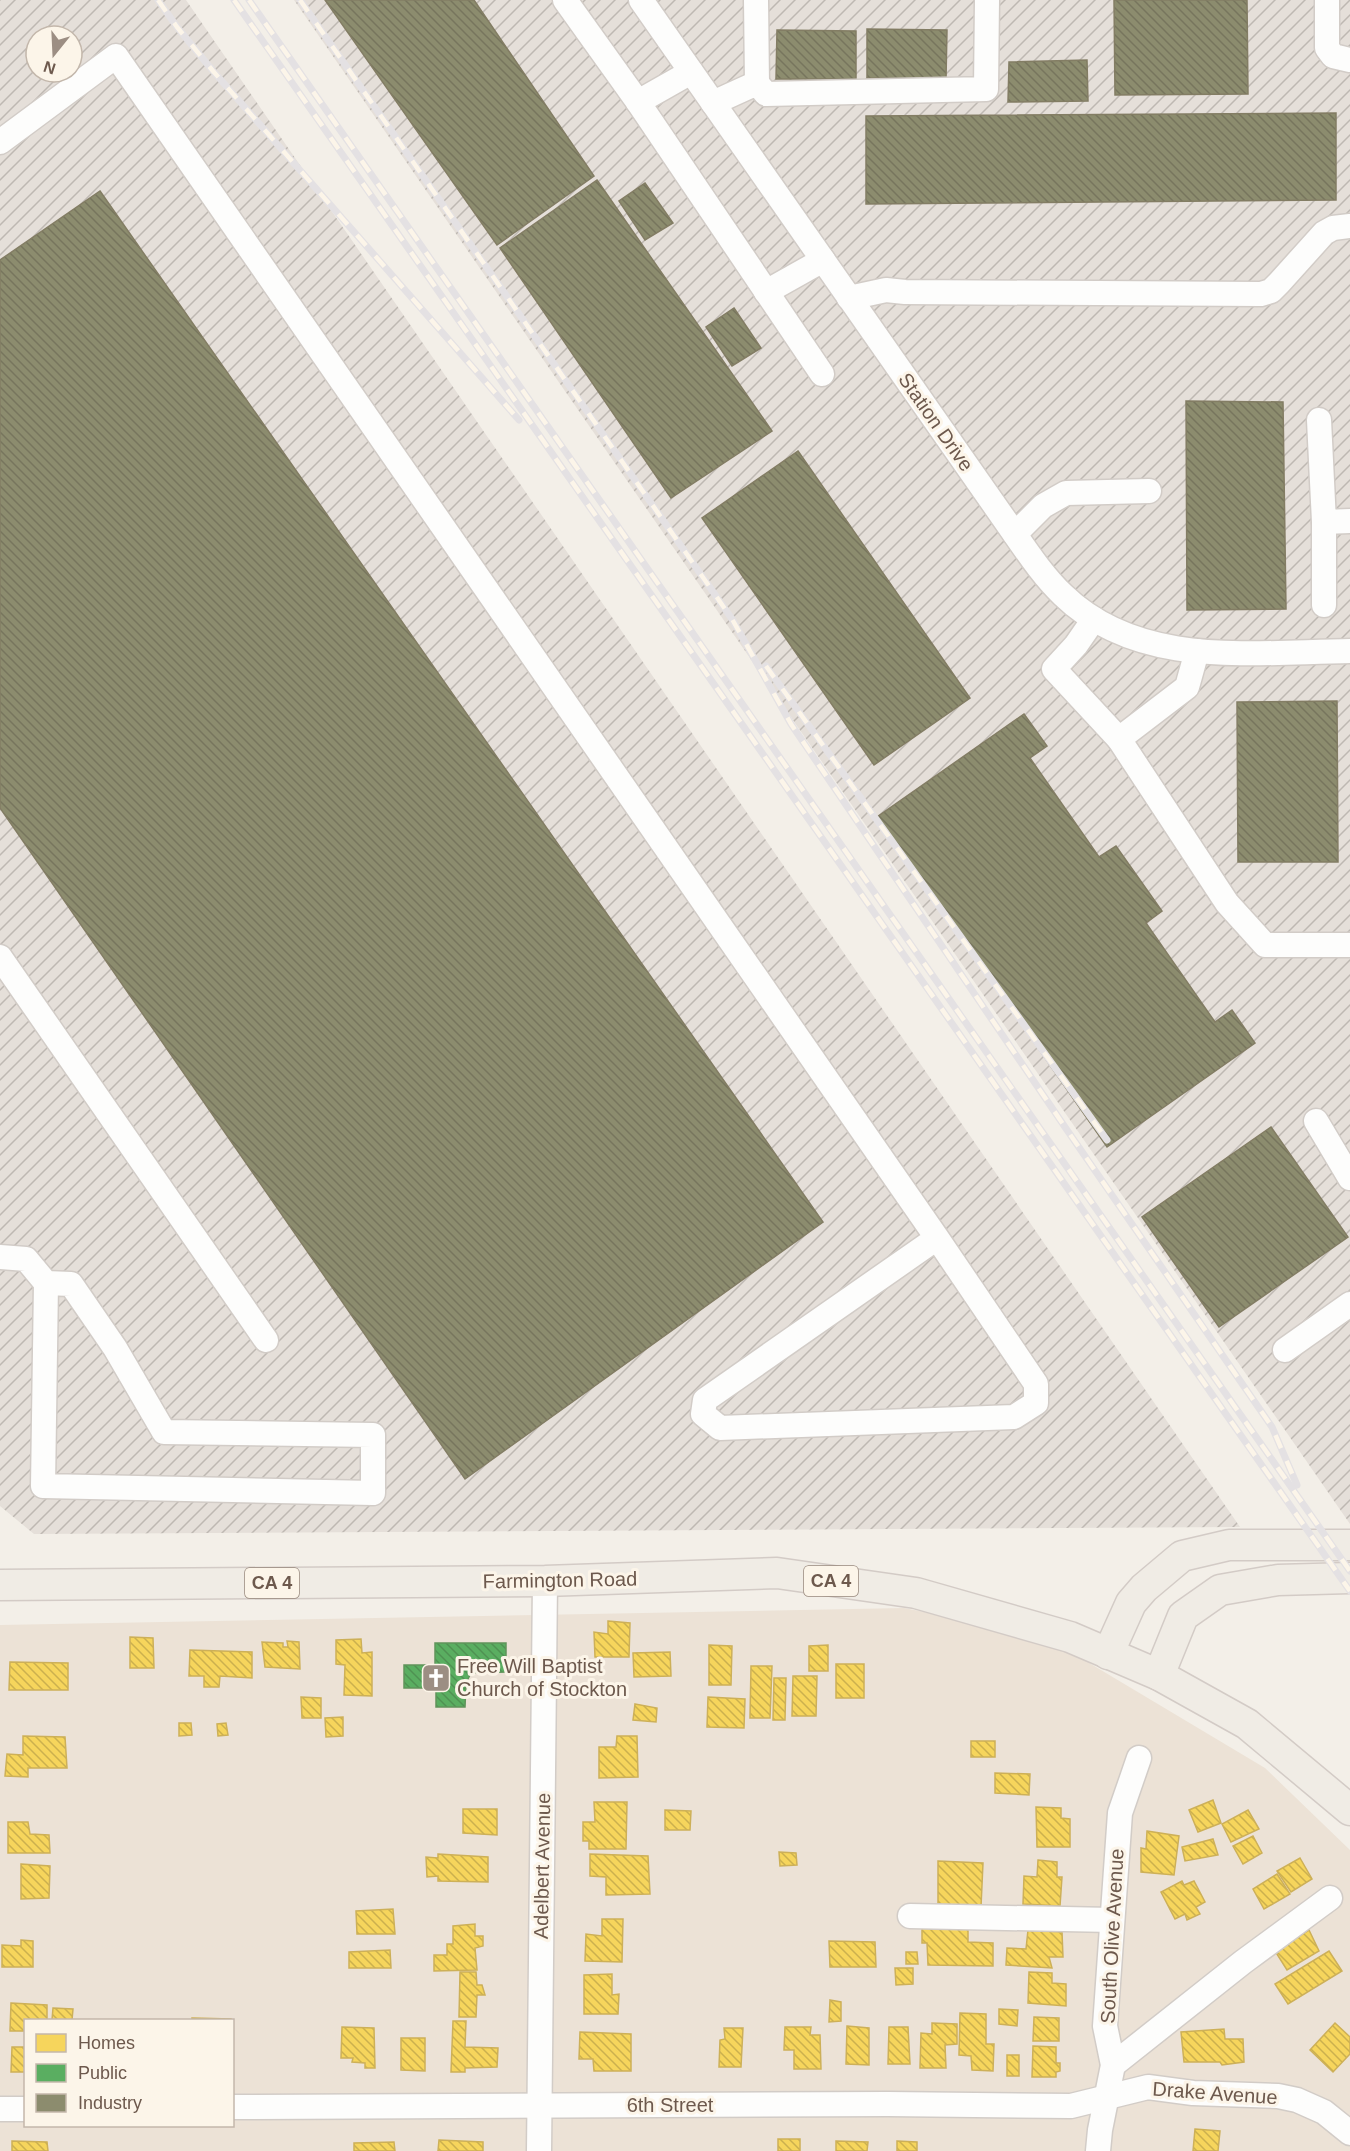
<svg xmlns="http://www.w3.org/2000/svg" width="1350" height="2151" viewBox="0 0 1350 2151" font-family="Helvetica,sans-serif">
	<style>
		.residential { fill: #ece2d6; fill-rule: evenodd }
		.industrial { fill: url(#industrial-furrows); fill-rule: evenodd }
		.homes { fill: url(#homes-back-hatch); stroke: #cdb058; stroke-width: 1.5 }
		.public { fill: url(#public-back-hatch); stroke: #60945b; stroke-width: 1.5 }
		.industry { fill: url(#industry-back-hatch); stroke: #837d64; stroke-width: 1.5 }
		.lines { fill: none; stroke-linecap: round; stroke-linejoin: round }
		.minor-casing { stroke: #d2ccc7; stroke-width: 27 }
		.major-casing { stroke: #d3cbc6; stroke-width: 33 }
		.minor { stroke: #fdfdfc; stroke-width: 24 }
		.major { stroke: #f0ece5; stroke-width: 30 }
		.rail-casing { stroke: #e4e1e3; stroke-width: 7 }
		.rail { stroke: #fcf5e9; stroke-width: 4.5; stroke-dasharray: 14; stroke-linecap: butt }
		.labels { text-anchor: middle; stroke-width: 6; stroke-linejoin: round; paint-order: stroke }
		.shield { fill: #fcf5e9; stroke: #98887c; stroke-width: 1.5 }
		.shield-label { font-size: 18px; font-weight: bold; fill: #6d594d }
		.street-label { font-size: 20px; fill: #6d594d; stroke: #fcf5e9 }
		.poi-label { font-size: 20px; fill: #6d594d; stroke: #fcf5e9; text-anchor: start }
	</style>
	<defs>
		<pattern id="industrial-furrows" width="10" height="10" patternUnits="userSpaceOnUse" patternTransform="scale(1.5)"><rect width="10" height="10" fill="#e5dfd9"/><path d="M-1 1l2-2M0 10L10 0M9 11l2-2" fill="none" stroke="#beb8b2"/></pattern>
		<pattern id="homes-back-hatch" width="6" height="6" patternUnits="userSpaceOnUse" patternTransform="scale(1.5)"><rect width="6" height="6" fill="#f6d55c"/><path d="M-1 5l2 2M0 0l6 6M5-1l2 2" fill="none" stroke="#cbb04e"/></pattern>
		<pattern id="public-back-hatch" width="6" height="6" patternUnits="userSpaceOnUse" patternTransform="scale(1.5)"><rect width="6" height="6" fill="#5aae61"/><path d="M-1 5l2 2M0 0l6 6M5-1l2 2" fill="none" stroke="#4f9152"/></pattern>
		<pattern id="industry-back-hatch" width="6" height="6" patternUnits="userSpaceOnUse" patternTransform="scale(1.5)"><rect width="6" height="6" fill="#8c8c6e"/><path d="M-1 5l2 2M0 0l6 6M5-1l2 2" fill="none" stroke="#77755d"/></pattern>
	</defs>
	<rect width="100%" height="100%" fill="#f3efe8"/>
	<path class="residential" d="M904,1608L1044,1636L1265,1768L1350,1850V2151H0V1625ZM26,2020H232V2126H26Z"/>
	<g class="industrial">
		<path d="M0,0H186L1240,1527L34,1534L0,1506ZM36,36H72V72H36Z"/>
		<path d="M294,0H1350V1524Z"/>
	</g>
	<g class="homes">
		<path d="M608,1621L630,1623L629,1657H595L594,1632L608,1634Z"/>
		<path d="M130,1637L153,1638L154,1668H130Z"/>
		<path d="M361,1639L362,1653L372,1652V1696L344,1695L345,1665L336,1664V1640Z"/>
		<path d="M287,1641L299,1642L300,1669L265,1667L262,1642L283,1643V1647H288Z"/>
		<path d="M709,1645L732,1646L731,1685H709Z"/>
		<path d="M828,1645V1671H809V1646Z"/>
		<path d="M190,1650L252,1652V1678L220,1676L219,1687H204V1676H189Z"/>
		<path d="M670,1652L671,1676L634,1677L633,1653Z"/>
		<path d="M10,1662L68,1663V1690H9Z"/>
		<rect x="836" y="1664" width="28" height="34"/>
		<path d="M751,1666H772L770,1718H750Z"/>
		<path d="M793,1676H817L816,1716H792Z"/>
		<path d="M774,1678H786L785,1720H773Z"/>
		<path d="M301,1697L321,1698V1718H302Z"/>
		<path d="M708,1697L745,1699L744,1728L707,1727Z"/>
		<path d="M635,1704L657,1708L656,1722L633,1720Z"/>
		<path d="M343,1717V1736L326,1737L325,1718Z"/>
		<path d="M179,1723H191L192,1735L179,1736Z"/>
		<path d="M226,1723L228,1735L218,1736L217,1724Z"/>
		<path d="M23,1736L65,1737L67,1768H28V1777L5,1776L7,1754L23,1755Z"/>
		<path d="M617,1736H637L638,1777L599,1778V1747H616Z"/>
		<rect x="971" y="1741" width="24" height="16"/>
		<path d="M995,1773L1030,1774L1029,1795L995,1793Z"/>
		<path d="M1213,1800L1221,1823L1198,1832L1189,1810Z"/>
		<path d="M594,1802H627L626,1849H589V1841H583V1822H595Z"/>
		<path d="M1036,1807L1061,1808V1818L1070,1819V1847H1037Z"/>
		<path d="M463,1809H497V1835L463,1833Z"/>
		<path d="M665,1810L691,1811L690,1830H665Z"/>
		<path d="M1248,1810L1259,1829L1231,1842L1222,1824Z"/>
		<path d="M8,1822H28L30,1834L49,1835L50,1853H8Z"/>
		<path d="M1147,1831L1179,1836L1174,1875L1141,1872V1848L1146,1849Z"/>
		<path d="M1253,1836L1262,1853L1243,1864L1233,1846Z"/>
		<path d="M1213,1839L1218,1855L1185,1861L1182,1847Z"/>
		<path d="M779,1852L796,1853L797,1865L780,1866Z"/>
		<path d="M438,1854L488,1857V1882L438,1881V1876L427,1877L426,1857L438,1858Z"/>
		<path d="M590,1854L648,1856L650,1894L606,1895V1877L590,1876Z"/>
		<path d="M1300,1858L1312,1879L1291,1892L1277,1871Z"/>
		<path d="M1038,1860L1057,1862V1877H1062L1060,1906L1023,1904L1024,1876L1037,1877Z"/>
		<path d="M938,1861L983,1863L981,1907H938Z"/>
		<path d="M21,1864L50,1866L49,1898L21,1899Z"/>
		<path d="M1277,1874L1290,1894L1264,1909L1253,1889Z"/>
		<path d="M1182,1881L1184,1885L1194,1881L1205,1902L1196,1907L1200,1914L1187,1920L1185,1914L1175,1919L1161,1892Z"/>
		<path d="M393,1909L395,1934H357L356,1911Z"/>
		<path d="M602,1919H623L622,1962L585,1961L586,1934L602,1936Z"/>
		<path d="M922,1920L968,1921V1942L993,1943V1966L928,1965L927,1943H922Z"/>
		<path d="M475,1924V1936H483V1946L475,1948L477,1970L434,1971V1955H447V1944H453V1926Z"/>
		<path d="M1028,1930L1062,1932L1063,1957H1049L1052,1968L1006,1965L1007,1948L1026,1949Z"/>
		<path d="M1309,1930L1319,1951L1287,1970L1275,1951Z"/>
		<path d="M21,1940L33,1941V1967H2V1945L21,1946Z"/>
		<path d="M829,1941L875,1942L876,1967H830Z"/>
		<path d="M390,1950L391,1968H349V1952Z"/>
		<path d="M1329,1951L1342,1971L1288,2004L1275,1984Z"/>
		<path d="M906,1952H917L918,1964H906Z"/>
		<path d="M895,1968H913V1984L896,1985Z"/>
		<path d="M460,1972H476L477,1985H482L485,1995H477L476,2017H459Z"/>
		<path d="M1029,1972L1052,1973V1983L1066,1984V2006L1028,2003Z"/>
		<path d="M612,1974V1995L619,1994L618,2014H584V1975Z"/>
		<path d="M830,2000L841,2002V2021L829,2022Z"/>
		<path d="M11,2003L47,2005V2020H26V2031H10Z"/>
		<path d="M53,2008L73,2009L72,2020H52Z"/>
		<path d="M999,2009L1018,2010L1017,2026L999,2024Z"/>
		<path d="M960,2013L986,2014V2044H994L993,2071L972,2070L971,2056L959,2055Z"/>
		<path d="M1034,2017L1059,2018V2041H1033Z"/>
		<path d="M192,2018L231,2019V2020H192Z"/>
		<path d="M453,2021H466L465,2047L498,2048L497,2067L465,2068V2072H451Z"/>
		<path d="M932,2023L957,2024V2044L945,2045L946,2068H920L921,2033L932,2034Z"/>
		<path d="M1335,2023L1350,2037V2054L1333,2072L1310,2050Z"/>
		<path d="M847,2026L869,2028V2065L846,2064Z"/>
		<path d="M342,2027L374,2028L375,2068H365V2063L352,2062L353,2058H341Z"/>
		<path d="M785,2027H811L810,2035H820L821,2069H794V2050H784Z"/>
		<path d="M889,2027H908L910,2064H888Z"/>
		<path d="M724,2028H743L741,2067H719L720,2040L725,2039Z"/>
		<path d="M1224,2029L1225,2039H1243L1244,2062L1222,2065L1220,2062H1184L1181,2032Z"/>
		<path d="M580,2032L631,2034V2071H594L593,2059H579Z"/>
		<path d="M401,2038H425V2071L401,2070Z"/>
		<path d="M1033,2046L1056,2047V2063H1060V2071L1056,2072V2077H1032Z"/>
		<path d="M12,2047H26V2072H11Z"/>
		<rect x="1007" y="2055" width="12" height="21"/>
		<path d="M1195,2129L1220,2131L1218,2151H1193Z"/>
		<rect x="778" y="2139" width="22" height="12"/>
		<path d="M439,2140L483,2142V2151H438Z"/>
		<path d="M12,2141L47,2142L48,2151H12Z"/>
		<path d="M836,2141L868,2142L867,2151H836Z"/>
		<path d="M897,2141L917,2142V2151H897Z"/>
		<path d="M394,2142L395,2151H354V2143Z"/>
	</g>
	<path class="public" d="M435,1643H506V1672L471,1673L466,1683L465,1707H436V1688H404V1665H435Z"/>
	<g class="industry">
		<path d="M325,0H474L594,176L497,245Z"/>
		<path d="M1114,0H1247L1248,94L1115,95Z"/>
		<path d="M867,29L947,30L946,79L867,78Z"/>
		<path d="M777,30L856,31V79H776Z"/>
		<path d="M1087,60L1088,101L1008,102L1009,62Z"/>
		<path d="M1336,113V200L866,204V116Z"/>
		<path d="M597,180L772,431L671,498L500,248Z"/>
		<path d="M645,183L673,223L645,240L619,201Z"/>
		<path d="M100,191L823,1222L465,1479L0,808V260Z"/>
		<path d="M734,308L761,348L732,366L706,327Z"/>
		<path d="M1186,401L1283,402L1286,609L1187,610Z"/>
		<path d="M798,451L970,698L874,765L702,518Z"/>
		<path d="M1337,701L1338,862H1238L1237,702Z"/>
		<path d="M1024,714L1047,746L1030,758L1099,857L1116,846L1162,911L1146,923L1215,1022L1232,1010L1255,1043L1107,1147L877,817Z"/>
		<path d="M1271,1127L1348,1237L1219,1327L1142,1217Z"/>
	</g>
	<g class="lines">
		<g class="minor-casing">
			<g id="minor">
				<path d="M565,0L638,102"/>
				<path d="M641,0L1007,523C1024,547 1041,574 1063,595C1139,669 1253,652 1350,651"/>
				<path d="M756,0L757,83"/>
				<path d="M1327,0V48L1333,56L1350,60"/>
				<path d="M691,72L638,102L822,374"/>
				<path d="M713,103L757,83L766,94L986,89L987,0"/>
				<path d="M0,142L116,56L937,1238L1036,1384V1403L1014,1417L720,1428L703,1414L705,1400L937,1238"/>
				<path d="M766,292L823,260"/>
				<path d="M849,298L886,290L905,292L1261,294L1271,291L1279,283L1324,233L1333,228L1350,226"/>
				<path d="M1319,420L1324,522L1350,521"/>
				<path d="M1015,534L1043,506L1066,493L1149,491"/>
				<path d="M1324,605V522"/>
				<path d="M1094,619L1076,645L1054,669L1119,739"/>
				<path d="M1197,651L1187,687L1119,739L1227,903L1265,945H1350"/>
				<path d="M0,957L266,1340"/>
				<path d="M1316,1121L1350,1178"/>
				<path d="M0,1257L26,1259L46,1283L43,1486L373,1493V1435L164,1432L115,1348L71,1284L46,1283"/>
				<path d="M1285,1350L1350,1304"/>
				<path d="M910,1916L1112,1920"/>
				<path d="M1113,2065L1243,1962L1330,1898"/>
				<path d="M232,2107L888,2104L1071,2106L1148,2087L1193,2093L1278,2096L1297,2100L1324,2112L1350,2133"/>
				<path d="M0,2109H26"/>
				<path d="M539,2151L545,1581"/>
				<path d="M1098,2151L1100,2130L1113,2065L1105,2026L1120,1813L1139,1758"/>
			</g>
		</g>
		<g class="major-casing">
			<g id="major">
				<path d="M0,1585L545,1581L777,1573L916,1593L1070,1637L1159,1675L1247,1724L1350,1810"/>
				<path d="M1108,1654L1131,1603L1144,1588L1182,1556L1229,1545H1350"/>
				<path d="M1159,1675L1183,1616L1220,1590L1278,1580L1350,1578"/>
			</g>
		</g>
		<use href="#minor" class="minor"/>
		<use href="#major" class="major"/>
		<g class="rail-casing">
			<g id="rail">
				<path d="M158,0L177,27L213,71L519,420"/>
				<path d="M234,0L1350,1591"/>
				<path d="M249,0L1350,1571"/>
				<path d="M300,0L732,619L791,724L1067,1130L1272,1427L1297,1485"/>
				<path d="M766,666L1107,1140"/>
			</g>
		</g>
		<use href="#rail" class="rail"/>
	</g>
	<defs>
		<g id="church-square" transform="scale(1.5)"><rect x="-9" y="-9" width="18" height="18" rx="4" fill="#9c8e83" stroke="#fcf5e9"/><path d="M-1.2-6h2.4v3.5h3.3v2.4h-3.3V6h-2.4V-.1h-3.3v-2.4h3.3Z" fill="#fff"/></g>
	</defs>
	<g fill-rule="evenodd">
		<use href="#church-square" x="436" y="1678"/>
	</g>
	<g class="labels">
		<g class="shield">
			<rect x="804" y="1566" width="54" height="30" rx="4.5"/>
			<rect x="245" y="1568" width="54" height="30" rx="4.5"/>
		</g>
		<g class="shield-label">
			<text x="831" y="1587">CA 4</text>
			<text x="272" y="1589">CA 4</text>
		</g>
		<g class="street-label">
			<text transform="translate(936 422) rotate(55)" y="7">Station Drive</text>
			<text transform="translate(560 1580) rotate(-1)" y="7">Farmington Road</text>
			<text transform="translate(542 1866) rotate(-89)" y="7">Adelbert Avenue</text>
			<text transform="translate(1112 1936) rotate(-87)" y="7">South Olive Avenue</text>
			<text transform="translate(1215 2093) rotate(4)" y="7">Drake Avenue</text>
			<text x="670" y="2112">6th Street</text>
		</g>
		<g class="poi-label">
			<text x="457" y="1673">Free Will Baptist<tspan x="457" dy="23">Church of Stockton</tspan></text>
		</g>
	</g>
	<rect x="24" y="2019" width="210" height="108" fill="#fcf5e9" stroke="#c3b7ab" stroke-width="1.5"/>
	<rect x="36" y="2034" width="30" height="18" fill="#f6d55c" stroke="#c3b7ab" stroke-width="1.5"/>
	<text x="78" y="2049" font-size="18" fill="#6d594d">Homes</text>
	<rect x="36" y="2064" width="30" height="18" fill="#5aae61" stroke="#c3b7ab" stroke-width="1.5"/>
	<text x="78" y="2079" font-size="18" fill="#6d594d">Public</text>
	<rect x="36" y="2094" width="30" height="18" fill="#8c8c6e" stroke="#c3b7ab" stroke-width="1.5"/>
	<text x="78" y="2109" font-size="18" fill="#6d594d">Industry</text>
	<g transform="translate(54 54) rotate(198)"><circle r="28" fill="#fcf5e9" stroke="#c3b7ab" stroke-width="1.5"/>
	<path d="M0-4.5L10 22L0 15L-10 22Z" fill="#9c8e83"/>
	<text y="-9" font-size="16" font-weight="bold" text-anchor="middle" fill="#6d594d">N</text>
	</g>
</svg>
